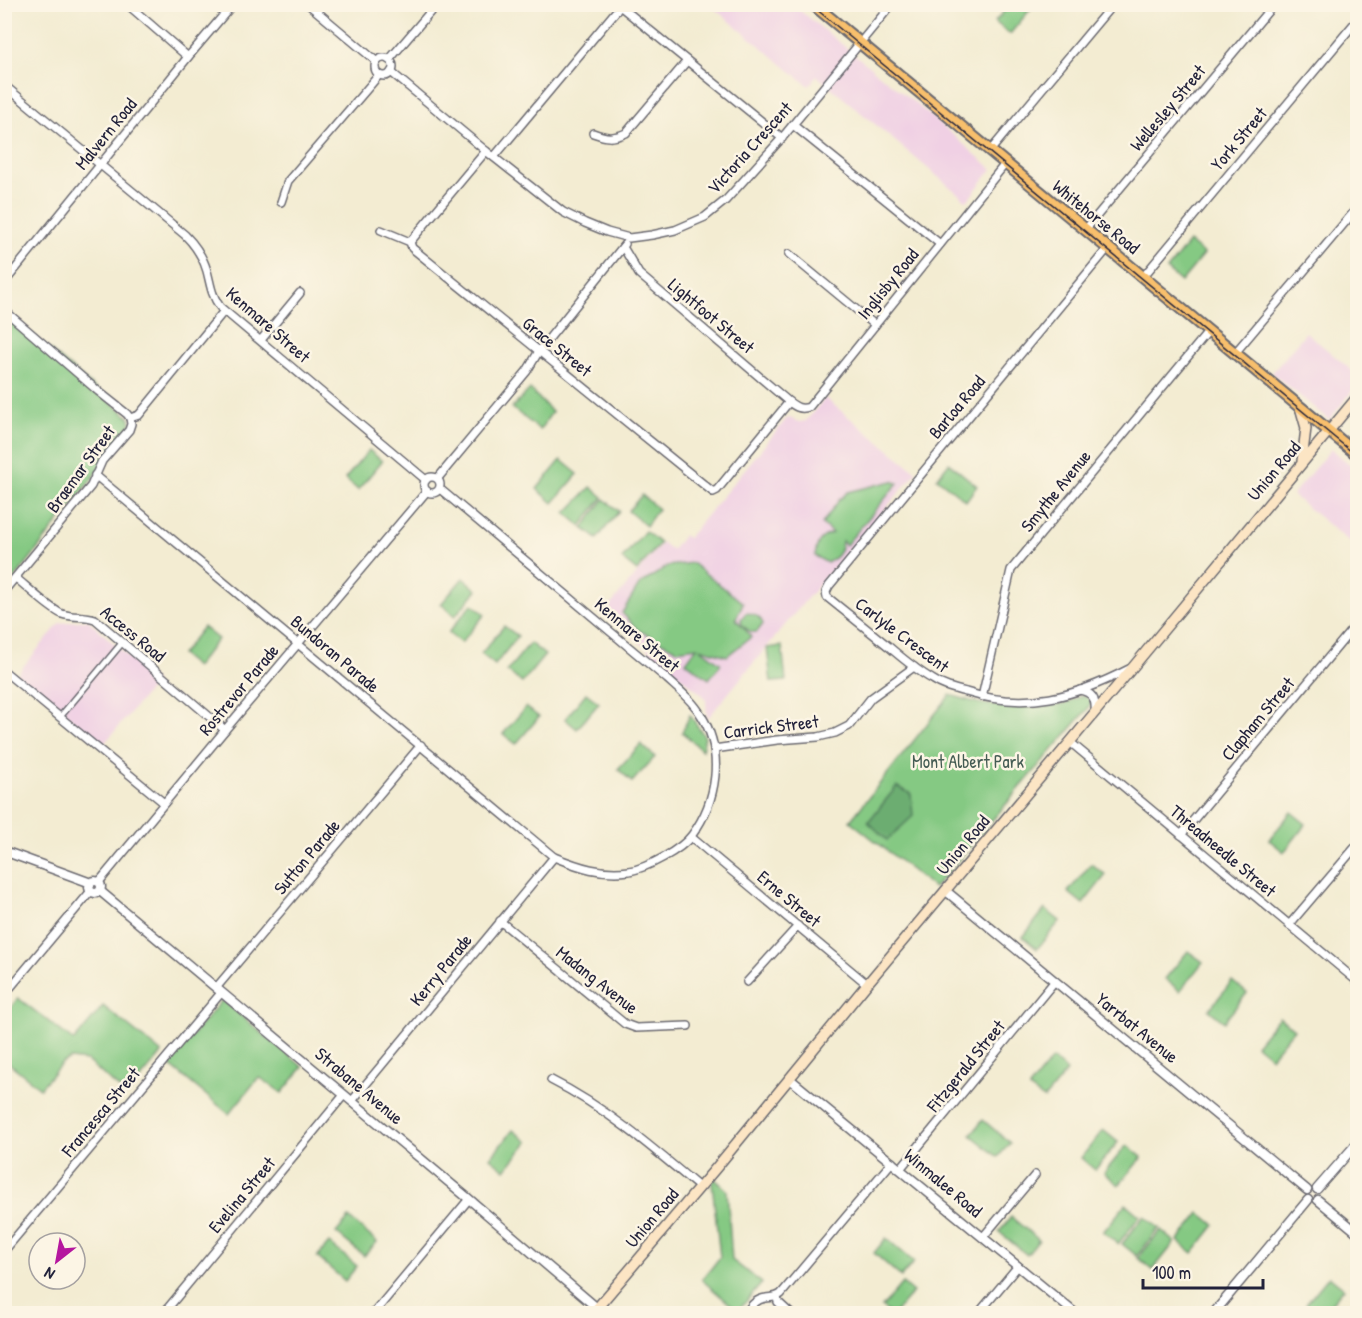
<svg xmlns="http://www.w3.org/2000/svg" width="1362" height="1318" viewBox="0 0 1362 1318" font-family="'Patrick Hand',sans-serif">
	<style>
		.built { fill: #f0d0e4 }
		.green { fill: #85c983; stroke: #54765f; stroke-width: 1.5 }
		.forest { fill: #6cad71; stroke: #476856; stroke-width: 1.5 }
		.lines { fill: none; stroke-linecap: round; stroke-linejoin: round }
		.pedestrian-casing { stroke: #6b6970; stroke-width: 8 }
		.minor-casing { stroke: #6b6970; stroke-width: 10 }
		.tertiary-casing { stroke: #6b6970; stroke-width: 11 }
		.secondary-casing { stroke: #6b6970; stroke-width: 12 }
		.primary-casing { stroke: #6b6970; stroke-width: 14 }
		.pedestrian { stroke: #fff; stroke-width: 5 }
		.minor { stroke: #fff; stroke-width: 7 }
		.tertiary { stroke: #fff; stroke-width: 8 }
		.secondary { stroke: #fce5c4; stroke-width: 9 }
		.primary { stroke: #f8bf6c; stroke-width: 10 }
		.tram { stroke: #22223b; stroke-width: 1.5 }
		.labels { text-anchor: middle; stroke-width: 5; stroke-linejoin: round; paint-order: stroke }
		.street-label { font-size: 18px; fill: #22223b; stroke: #fcf5e5 }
		.park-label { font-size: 18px; fill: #455c54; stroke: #fcf5e5 }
	</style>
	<rect width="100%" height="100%" fill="#fcf5e5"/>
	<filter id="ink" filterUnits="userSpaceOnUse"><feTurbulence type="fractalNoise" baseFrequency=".0167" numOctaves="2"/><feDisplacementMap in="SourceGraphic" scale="12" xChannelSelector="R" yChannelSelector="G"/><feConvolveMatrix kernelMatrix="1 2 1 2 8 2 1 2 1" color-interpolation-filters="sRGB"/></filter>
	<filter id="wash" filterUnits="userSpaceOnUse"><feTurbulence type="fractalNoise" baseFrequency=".008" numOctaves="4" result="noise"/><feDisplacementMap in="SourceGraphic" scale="24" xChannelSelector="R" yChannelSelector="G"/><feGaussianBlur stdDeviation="1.35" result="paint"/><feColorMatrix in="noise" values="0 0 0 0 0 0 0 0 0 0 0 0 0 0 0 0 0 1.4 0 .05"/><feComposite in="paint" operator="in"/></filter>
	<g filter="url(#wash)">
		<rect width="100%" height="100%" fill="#f3ecd2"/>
		<g class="built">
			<path d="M710,5H793L931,116L992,169L967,201L817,76L809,86Z"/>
			<path d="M1306,332L1357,375V385L1329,420L1272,373Z"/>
			<path d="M825,398L917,472L805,601L707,719L706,700L700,693L604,613L662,543L672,550L684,535L688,538L788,417L799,422L806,421Z"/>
			<path d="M1331,449L1357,470V548L1292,495Z"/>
			<path d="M88,620L156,682L103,745L17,674L60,623Z"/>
		</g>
		<g class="green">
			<path d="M1009,5H1031L1033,6L1010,34L995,22Z"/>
			<path d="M1189,242L1204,254L1181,282L1167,270Z"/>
			<path d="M5,312L130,418L131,424L95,475L5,591Z"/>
			<path d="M530,389L552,412L540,430L512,408Z"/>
			<path d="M369,450L382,461L358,490L345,479Z"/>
			<path d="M561,460L578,474L553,503L537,489Z"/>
			<path d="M949,463L977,486L966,501L937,478Z"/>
			<path d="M892,481L898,483L846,545L842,541C841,553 837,557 827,563L815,556C817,542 819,538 832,533L822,524L839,500L848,492Z"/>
			<path d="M591,487L603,497L581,526L566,513Z"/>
			<path d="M642,495L658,509L646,526L628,511Z"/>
			<path d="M604,499L619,511L597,539L583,528Z"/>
			<path d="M645,531L660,543L637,571L622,559Z"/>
			<path d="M692,563L743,603L736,619L742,626L741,619L746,613C753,613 761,617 763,624L757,632H751L743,626L751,637L727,656L700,648L721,664L709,679L686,662L697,647L677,650L638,630L622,613L639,585L668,566Z"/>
			<path d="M463,578L477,590L455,616L441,604Z"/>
			<path d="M472,604L485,614L461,643L448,633Z"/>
			<path d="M504,626L518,636L495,665L481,654Z"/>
			<path d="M203,627L218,639L196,667L181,655Z"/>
			<path d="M530,643L545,655L522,683L507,671Z"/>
			<path d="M782,646L786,681L771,682L767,648Z"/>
			<path d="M586,693L599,703L577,729L565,719Z"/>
			<path d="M950,695L978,703L1009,707L1045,706L1064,704L1083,695L1092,701L1087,710L934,888L850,821Z"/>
			<path d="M526,707L539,717L516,744L503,734Z"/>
			<path d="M690,715L705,737L702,750L682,732Z"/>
			<path d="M641,744L655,757L632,782L618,769Z"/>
			<path d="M1291,812L1306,824L1284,852L1269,840Z"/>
			<path d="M1091,864L1106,875L1083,904L1068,892Z"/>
			<path d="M1045,909L1060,921L1037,949L1023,937Z"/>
			<path d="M1188,951L1203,962L1180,991L1165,979Z"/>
			<path d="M1232,981L1247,993L1224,1022L1209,1010Z"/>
			<path d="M18,998L74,1041L103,1006L162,1053L127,1095L87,1061L70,1059L62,1063L40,1088L5,1060V1015Z"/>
			<path d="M222,1000L303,1067L282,1093L259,1077L229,1114L168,1064Z"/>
			<path d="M1279,1017L1294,1029L1271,1057L1256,1045Z"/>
			<path d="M1052,1059L1067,1071L1044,1099L1029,1088Z"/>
			<path d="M983,1120L1010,1143L998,1157L971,1135Z"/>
			<path d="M513,1130L528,1142L505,1170L490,1158Z"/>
			<path d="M1103,1130L1118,1142L1095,1170L1081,1158Z"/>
			<path d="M1127,1145L1142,1157L1119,1185L1104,1173Z"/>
			<path d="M714,1178L727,1190L732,1260L762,1283L738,1311L702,1280L720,1257L712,1183Z"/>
			<path d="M1126,1204L1140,1216L1118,1244L1103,1232Z"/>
			<path d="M1200,1213L1215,1225L1193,1253L1178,1241Z"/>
			<path d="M1144,1216L1159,1228L1137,1256L1122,1244Z"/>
			<path d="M1011,1217L1039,1240L1027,1255L999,1232Z"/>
			<path d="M349,1218L377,1242L364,1256L336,1233Z"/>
			<path d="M1161,1230L1175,1242L1153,1270L1138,1258Z"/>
			<path d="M886,1238L914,1262L901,1277L874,1253Z"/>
			<path d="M329,1243L357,1266L345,1281L317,1257Z"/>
			<path d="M1329,1276L1344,1288L1323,1313H1318L1306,1304Z"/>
			<path d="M902,1283L913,1292L895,1313H889L882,1307Z"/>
		</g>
		<path class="forest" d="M897,786L911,794L913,816L887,840L868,822Z"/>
	</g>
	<g filter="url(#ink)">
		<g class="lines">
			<g class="pedestrian-casing">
				<path id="pedestrian" d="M60,717L122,643"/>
			</g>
			<g class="minor-casing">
				<g id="minor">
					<path d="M127,4L188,57"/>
					<path d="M308,4L377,62"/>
					<path d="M620,6L782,138"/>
					<circle cx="384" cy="67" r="9"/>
					<path d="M389,60L437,4"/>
					<path d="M391,72L486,151L563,212L585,223L607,232L629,238L652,235L675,230L705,217L726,200L782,138L892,4"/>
					<path d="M4,85L185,235C195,245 203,257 207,271C211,286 211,294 220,307L426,480"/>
					<path d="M793,125L940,244"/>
					<path d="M593,133C607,138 612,139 626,133L687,61"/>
					<path d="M990,151L1113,4"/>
					<path d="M494,157L622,4"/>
					<path d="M281,202L288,181L379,75"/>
					<path d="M381,230L410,242L412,248L713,492L717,490L789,402"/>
					<path d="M1085,230L1274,4"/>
					<path d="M410,242L486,151"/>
					<path d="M623,247L639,274L789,402C796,407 800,410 809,407L1005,164"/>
					<path d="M1108,248L829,586L826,592L827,597C848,614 868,630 888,646C902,658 916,670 932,679C942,686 954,689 966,692C1026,711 1075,697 1129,669"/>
					<path d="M789,254L875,325"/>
					<path d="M1143,277L1358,19"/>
					<path d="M4,283L188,57L233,4"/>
					<path d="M4,310L98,391L127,414L130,418"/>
					<path d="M261,340L300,293"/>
					<path d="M1235,353L1358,207"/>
					<path d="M130,418L139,415L224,311"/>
					<path d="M95,475L554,857C579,867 602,875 629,871C647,868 681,850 692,835C717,801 725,753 701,715C693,701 679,690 667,679L440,489"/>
					<circle cx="432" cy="485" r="8"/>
					<path d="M438,478L527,371L539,351L625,244"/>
					<path d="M16,578C27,587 50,609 62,614C73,618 84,615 95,619L225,730"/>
					<path d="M4,591L91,486L102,461L129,430L131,424L130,418"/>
					<path d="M4,671L164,803"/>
					<path d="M1080,690C1093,693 1096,699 1095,712"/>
					<path d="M982,697L1011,570L1209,331"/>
					<path d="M1070,742L1358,982"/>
					<path d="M714,749L777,740L818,737L835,733L849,726L871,698L914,667"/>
					<path d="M1181,835L1358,622"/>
					<path d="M691,837L867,984"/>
					<path d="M99,882L225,730L427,491"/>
					<path d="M500,921L625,1024L636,1028L688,1026"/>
					<path d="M1289,925L1358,844"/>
					<path d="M747,982L798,926"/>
					<path d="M216,988L421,745"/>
					<path d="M4,995L91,891"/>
					<path d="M551,1080C605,1107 653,1148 699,1187"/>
					<path d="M352,1101L554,857"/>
					<path d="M900,1169L1054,982"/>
					<path d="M983,1237L1035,1175"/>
					<path d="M4,1251L221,993"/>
					<path d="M777,1297L778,1302L791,1314"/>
					<path d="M163,1314L344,1095"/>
					<path d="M373,1314L469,1199"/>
					<path d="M745,1314C751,1306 756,1299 766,1298C772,1297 776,1298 781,1294L892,1162"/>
					<path d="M978,1314L1018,1266"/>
				</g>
			</g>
			<g class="tertiary-casing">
				<g id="tertiary">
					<path d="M4,851L91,883"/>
					<circle cx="95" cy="887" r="6"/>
					<path d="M100,891L469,1199L597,1308"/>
					<path d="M946,891L1307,1190"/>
					<path d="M790,1079L1076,1314"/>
					<path d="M1317,1189L1358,1142"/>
					<path d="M1318,1200L1358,1233"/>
					<path d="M1213,1314L1308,1200"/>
				</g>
			</g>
			<g class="secondary-casing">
				<g id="secondary">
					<path d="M1300,407L1306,428L1302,461"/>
					<path d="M592,1314L716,1168L867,984L1133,667L1358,396"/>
				</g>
			</g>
			<g class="primary-casing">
				<path id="primary" d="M813,4L1358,455"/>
			</g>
			<use href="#pedestrian" class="pedestrian"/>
			<use href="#minor" class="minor"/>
			<use href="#tertiary" class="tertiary"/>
			<use href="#secondary" class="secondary"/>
			<use href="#primary" class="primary"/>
			<path class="tram" d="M810,4L1358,457"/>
		</g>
	</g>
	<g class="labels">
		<g class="street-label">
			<text transform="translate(1168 108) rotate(-50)" y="6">Wellesley Street</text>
			<text transform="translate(106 134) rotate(-51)" y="6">Malvern Road</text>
			<text transform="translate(1239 139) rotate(-50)" y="6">York Street</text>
			<text transform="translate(750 148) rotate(-48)" y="6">Victoria Crescent</text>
			<text transform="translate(1096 217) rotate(39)" y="6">Whitehorse Road</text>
			<text transform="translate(888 284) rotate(-51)" y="6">Inglisby Road</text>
			<text transform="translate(711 316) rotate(40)" y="6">Lightfoot Street</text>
			<text transform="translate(268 325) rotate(41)" y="6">Kenmare Street</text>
			<text transform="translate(557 347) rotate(39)" y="6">Grace Street</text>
			<text transform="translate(957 407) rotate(-50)" y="6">Barloa Road</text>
			<text transform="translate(81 469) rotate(-54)" y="6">Braemar Street</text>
			<text transform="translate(1274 471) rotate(-50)" y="6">Union Road</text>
			<text transform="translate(1056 491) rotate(-51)" y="6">Smythe Avenue</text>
			<text transform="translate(133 634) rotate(39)" y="6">Access Road</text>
			<text transform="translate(637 635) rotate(40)" y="6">Kenmare Street</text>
			<text transform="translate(902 635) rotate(37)" y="6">Carlyle Crescent</text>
			<text transform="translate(335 654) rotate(40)" y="6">Bundoran Parade</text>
			<text transform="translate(239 690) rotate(-50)" y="6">Rostrevor Parade</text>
			<text transform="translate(1258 719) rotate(-50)" y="6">Clapham Street</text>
			<text transform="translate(771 727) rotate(-7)" y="6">Carrick Street</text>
			<text transform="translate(963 845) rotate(-50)" y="6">Union Road</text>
			<text transform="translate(1223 851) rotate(40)" y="6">Threadneedle Street</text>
			<text transform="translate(307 857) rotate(-50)" y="6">Sutton Parade</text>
			<text transform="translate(789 899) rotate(40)" y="6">Erne Street</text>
			<text transform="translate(441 970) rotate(-51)" y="6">Kerry Parade</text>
			<text transform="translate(597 980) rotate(38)" y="6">Madang Avenue</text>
			<text transform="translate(1137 1028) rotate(39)" y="6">Yarrbat Avenue</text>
			<text transform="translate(966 1066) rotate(-51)" y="6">Fitzgerald Street</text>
			<text transform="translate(359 1086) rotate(40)" y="6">Strabane Avenue</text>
			<text transform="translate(101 1112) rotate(-50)" y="6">Francesca Street</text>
			<text transform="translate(943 1183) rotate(40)" y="6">Winmalee Road</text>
			<text transform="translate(242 1195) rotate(-50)" y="6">Evelina Street</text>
			<text transform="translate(652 1218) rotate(-50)" y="6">Union Road</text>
		</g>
		<g class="park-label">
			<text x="968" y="768">Mont Albert Park</text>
		</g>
	</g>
	<rect width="1362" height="1318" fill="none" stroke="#fcf5e5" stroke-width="24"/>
	<g transform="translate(57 1261) rotate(211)"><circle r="28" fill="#fcf5e5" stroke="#a5a1a1" stroke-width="1.5"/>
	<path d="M0-4.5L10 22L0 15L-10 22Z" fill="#b5179e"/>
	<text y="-9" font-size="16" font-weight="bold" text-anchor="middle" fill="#22223b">N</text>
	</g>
	<path d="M1143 1279v9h120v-9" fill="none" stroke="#22223b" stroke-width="3"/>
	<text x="1152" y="1279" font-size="18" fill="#22223b" stroke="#fcf5e5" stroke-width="4.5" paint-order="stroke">100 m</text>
</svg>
